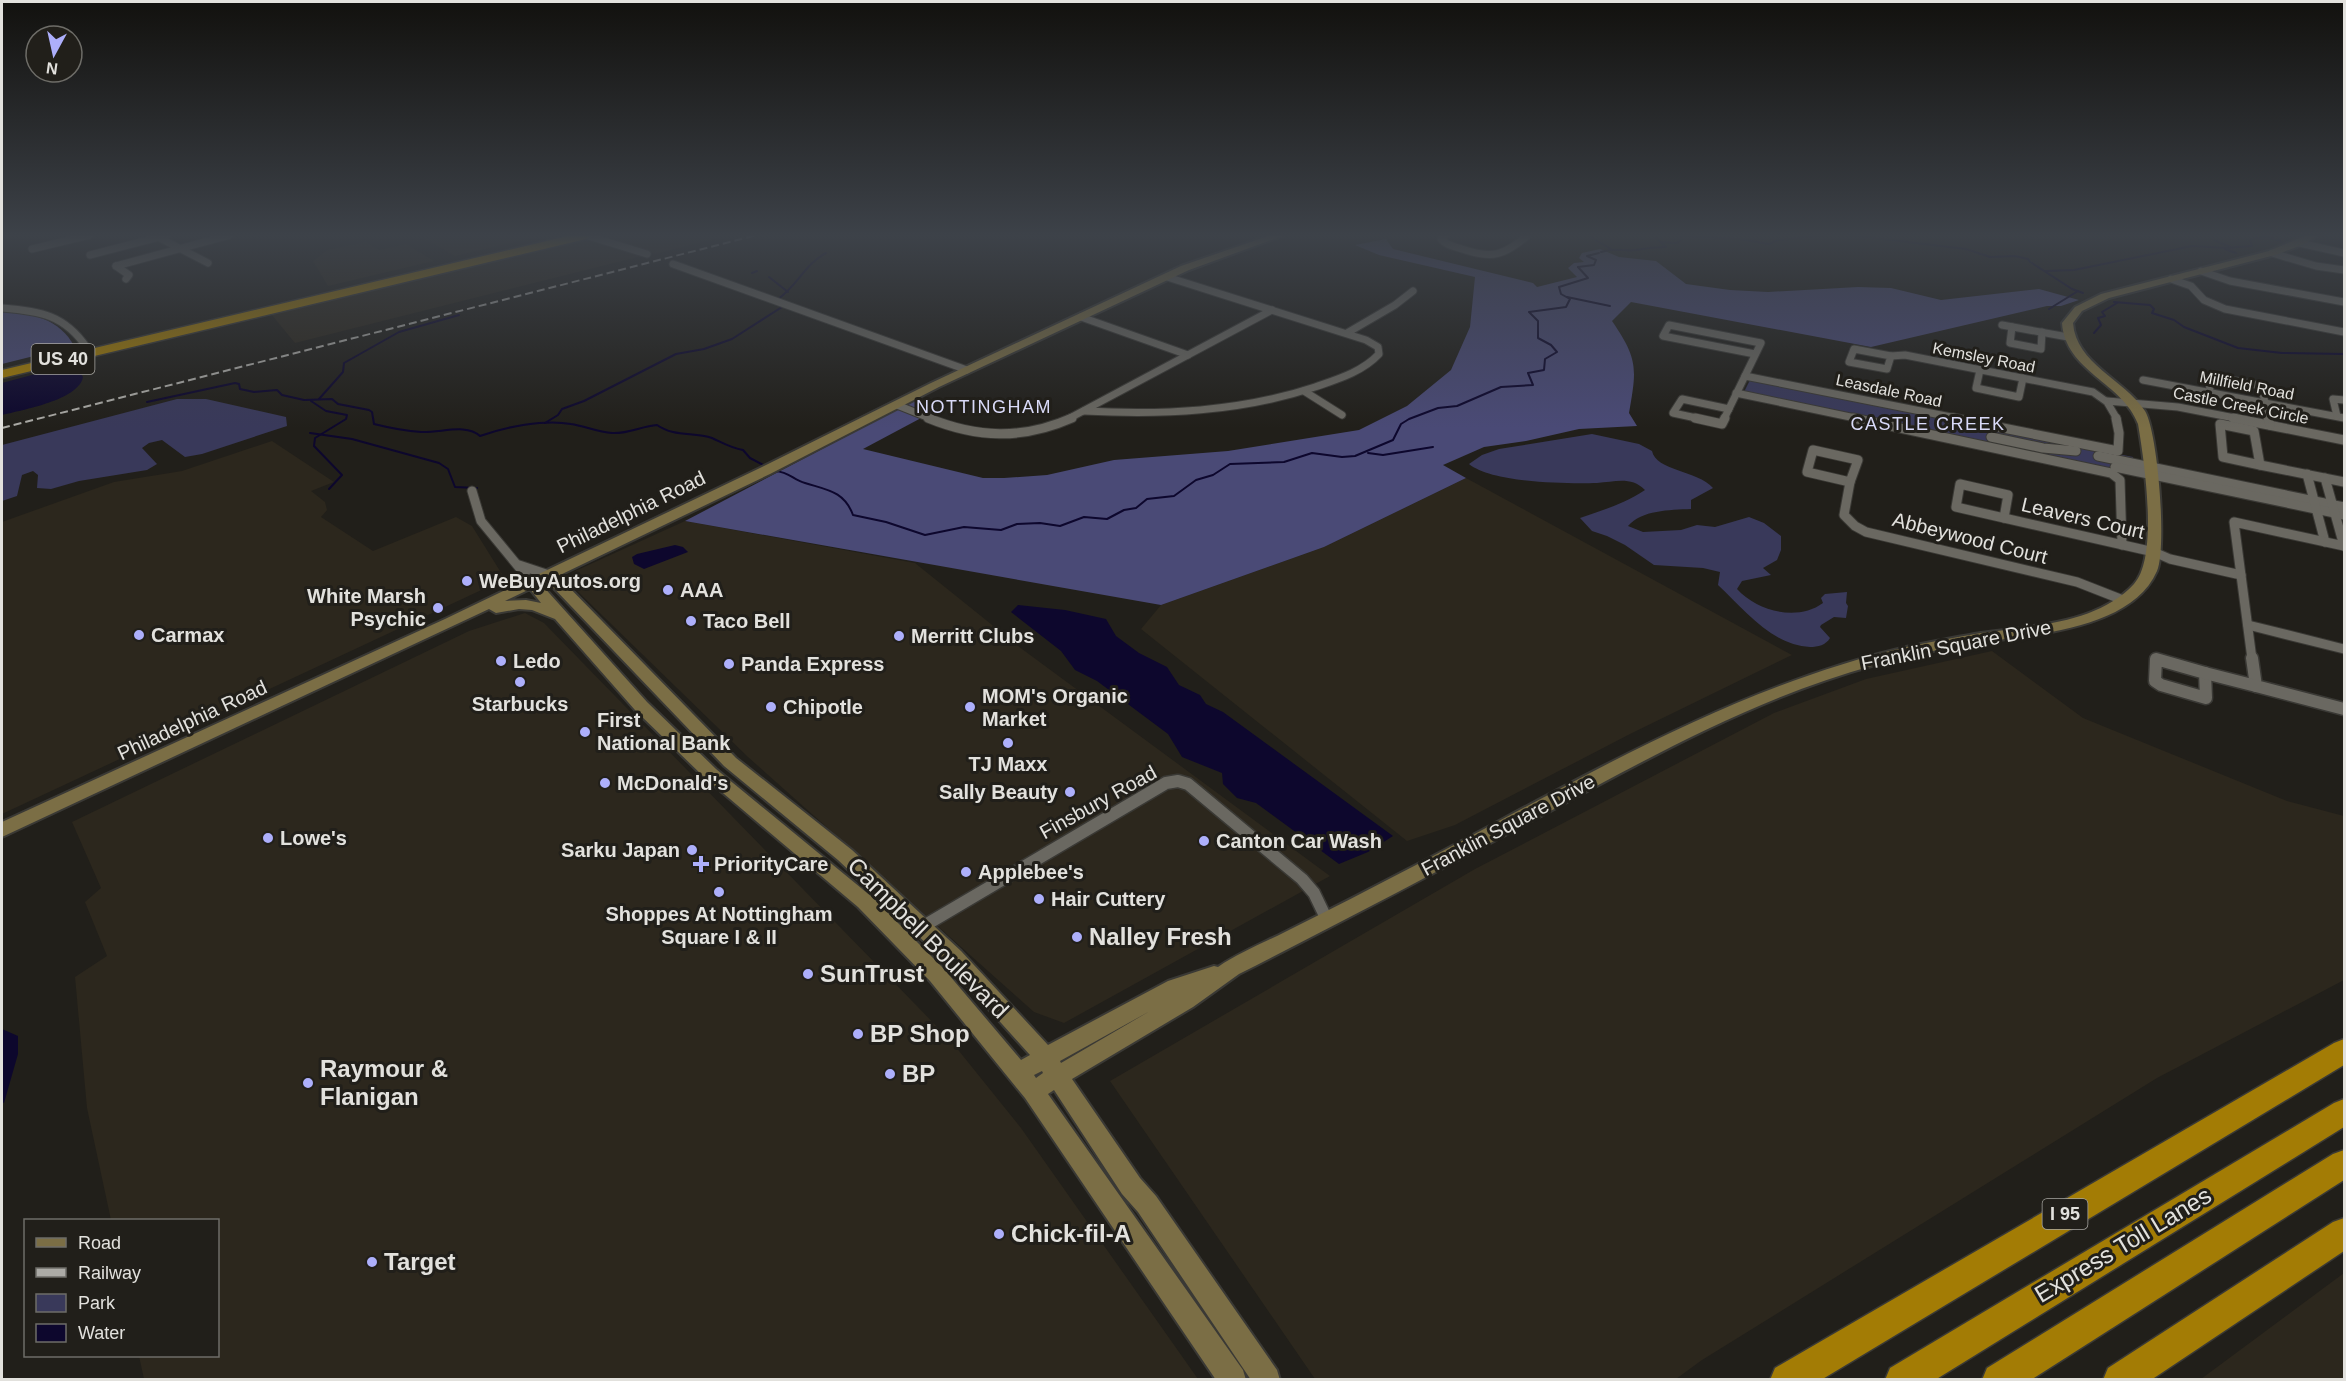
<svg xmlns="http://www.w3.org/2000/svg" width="2346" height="1381" viewBox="0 0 2346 1381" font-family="Helvetica,sans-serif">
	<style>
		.built { fill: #2c271d }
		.green { fill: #39395a }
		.forest { fill: #4a4a76 }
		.water { fill: #0d072d }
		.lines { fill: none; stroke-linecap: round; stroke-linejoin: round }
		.stream { stroke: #0d072d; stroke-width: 2 }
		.street-far2-casing { stroke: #3a3935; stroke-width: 9 }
		.street-far1-casing { stroke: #3a3935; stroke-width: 11 }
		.street-casing { stroke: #3a3935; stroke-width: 15 }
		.secondary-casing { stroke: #3a3935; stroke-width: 4 }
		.highway-casing { stroke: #3a3935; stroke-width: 3 }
		.street-far2 { stroke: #6a6861; stroke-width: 7 }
		.street-far1 { stroke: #6a6861; stroke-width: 9 }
		.street { stroke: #6a6861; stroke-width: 12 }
		.secondary { fill: #7b6e45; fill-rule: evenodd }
		.highway { fill: #a37c05; fill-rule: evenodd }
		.rail { stroke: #acaba6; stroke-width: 2; stroke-dasharray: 8 4; stroke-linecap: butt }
		.poi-dot { fill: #adaffb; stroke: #211f1a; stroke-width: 2 }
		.labels { text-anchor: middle; stroke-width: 6; stroke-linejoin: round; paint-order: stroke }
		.far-street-label { font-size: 16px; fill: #e2e1dd; stroke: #211f1a }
		.shield { fill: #211f1a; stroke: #a8a7a2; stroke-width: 1.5 }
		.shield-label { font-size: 18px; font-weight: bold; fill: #e2e1dd }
		.far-neighbourhood-label { font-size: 18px; letter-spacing: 1.5px; fill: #d9daf8; stroke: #211f1a }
		.street-label { font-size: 20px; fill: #e2e1dd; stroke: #211f1a }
		.poi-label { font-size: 20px; font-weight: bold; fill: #e2e1dd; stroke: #211f1a; text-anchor: start }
		.near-poi-label { font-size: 24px; font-weight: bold; fill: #e2e1dd; stroke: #211f1a; text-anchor: start }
		.near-street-label { font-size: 24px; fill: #e2e1dd; stroke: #211f1a }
	</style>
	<rect width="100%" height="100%" fill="#211f1a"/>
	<g class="built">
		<path d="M443,235H544L455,256L425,239Z"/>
		<path d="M603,235H730L655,254Z"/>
		<path d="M590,239L642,256L295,343L271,314Z"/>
		<path d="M366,242L379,250L406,244L434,261L328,286L313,261L327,250Z"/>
		<path d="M272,441L334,482L311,491L325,502L327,510L321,517L373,551L456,517L472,526L505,579L2,814V522L114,482L182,471Z"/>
		<path d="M1466,478L1792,655L1630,734L1455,825L1407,841L1141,629L1161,605L1324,547Z"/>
		<path d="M685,521L915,563L1022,649L1330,876L1064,1023L1034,1012L748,757L569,583L573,572Z"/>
		<path d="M525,613L544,623L951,1041L1021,1128L1198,1379H144L139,1356H218V1220H111L87,1108L75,977L107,956L85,902L101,888L72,822L469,631Z"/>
		<path d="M1992,651L2083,718L2287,801L2344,816V980L2157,1078L1702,1360L1676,1379H1315L1110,1081L1475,869L1774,713L1866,679Z"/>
		<path d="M2344,1273V1379H2201Z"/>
	</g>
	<g class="green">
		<path d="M1750,380L2133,457L2131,475L1744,392Z"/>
		<path d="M177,399H206L286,417L287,426L202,454L185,457L162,440L149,443L142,448L157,464L147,470L79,481L51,489L37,488L38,475L33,471L22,475L17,496L2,501V445Z"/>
		<path d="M1592,434L1639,444L1652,451C1656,471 1697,470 1713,488L1691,500V509C1669,510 1642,510 1628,526L1643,532L1681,530L1697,525L1715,527L1749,517L1764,523L1781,536V550L1777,560L1763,568L1771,575L1742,581L1737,589C1757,611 1797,622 1823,603L1821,598L1825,594L1847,592L1846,603L1848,606L1846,618L1834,617L1821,625L1820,627L1830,638C1826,645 1818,647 1810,647C1771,645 1744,609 1718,585L1720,572L1703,568L1654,565L1625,545L1607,536L1592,531L1580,518C1603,510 1624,504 1645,490C1631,476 1615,482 1597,483C1567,484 1492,483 1469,464L1482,455L1499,449Z"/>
	</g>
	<g class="forest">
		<path d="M1386,239L1393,249L1533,283L1537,287L1577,277L1568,268L1574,263L1584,262L1579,258L1582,253L1600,249L1619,257L1656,261L1686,284L1730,290L1768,292L1858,287L1891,288L1941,300L2039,289L2079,300L2061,306H2047L1871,347L1631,302L1612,321C1638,359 1637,368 1629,413L1637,426L1579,429L1526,441L1484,447L1443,465L1466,478L1324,547L1161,605L685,521L919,398L938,409L863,449L983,478H1004L1047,475L1114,460L1228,451L1359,430L1407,406L1451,370L1470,327L1475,277L1379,255L1355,245Z"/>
		<path d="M2,310C31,313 60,319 74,346L2,364Z"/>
	</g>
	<g class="water">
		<path d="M58,368C68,368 78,367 83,377C79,400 22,410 2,415V383Z"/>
		<path d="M675,545L683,547L688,552L644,569L634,564L632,557L637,554Z"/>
		<path d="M1018,605L1065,610L1106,619L1116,636L1139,653L1167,667L1179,685L1200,695L1206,704L1223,712L1393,836L1368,852L1339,864L1256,803L1237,798L1223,784L1222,773L1182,757L1168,734L1097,681L1075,670L1061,651L1011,612Z"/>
		<path d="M2,1029L18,1036V1054L4,1103L2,1102Z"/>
	</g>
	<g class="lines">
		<g class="stream">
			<path d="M1587,235L1611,249"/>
			<path d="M1849,235L1966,249L1990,257L2015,256L2028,259L2030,262"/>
			<path d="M2262,235L2280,241"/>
			<path d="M2214,240L2230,247"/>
			<path d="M1660,242L1677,243L1681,240L1680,236L1740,239L1769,244L1778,240L1828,235"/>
			<path d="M2225,249L2236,253"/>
			<path d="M1601,252C1617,247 1623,252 1636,250C1646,248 1655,247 1666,247L1656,238V235"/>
			<path d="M2032,263L2072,289L2083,293"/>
			<path d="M1578,267L1594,265L1596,260L1587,256L1599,253"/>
			<path d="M2046,271L2074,270L2192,246L2226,248L2252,246L2250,239L2265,237"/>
			<path d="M752,273L757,271"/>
			<path d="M769,277L788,292"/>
			<path d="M1567,297L1610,306"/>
			<path d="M778,299C797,286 805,264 826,253"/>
			<path d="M2114,302L2150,305L2154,309L2152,313L2174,320L2184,327L2238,348L2282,353L2344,354"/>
			<path d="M2049,309L2078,291"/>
			<path d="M2094,333L2101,325L2098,318L2105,316L2102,312L2117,303"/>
			<path d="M319,399L343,372L344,363L399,332L459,315"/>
			<path d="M305,400L332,399L338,404L369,410L372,412L374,424C390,428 405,431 421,432C441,433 466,423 480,436C505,427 544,419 571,424C584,426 598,432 612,433C628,434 642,426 657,425C674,437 693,432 712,438C723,443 731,448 743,450L750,458L765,466"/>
			<path d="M311,401L326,411L347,415L346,419L315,438L314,446L342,475L329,489"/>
			<path d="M147,402L235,383L239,384L240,389L254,392L277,390L282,395L304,400"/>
			<path d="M545,423L558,415L562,409L584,401L676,354L704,349L732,339L782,307"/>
			<path d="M310,433L352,439L439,463L448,469L455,487L477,488"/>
			<path d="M1368,453L1383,455L1433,447"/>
			<path d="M775,471C790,472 793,480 805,483C827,490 844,491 853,515L886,522L925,535L964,527L1001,530L1017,524L1040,523L1060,526L1084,517L1107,519L1124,510L1136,508L1147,499L1174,496L1196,480L1213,475L1230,464L1284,462L1312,453L1342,457L1355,456L1393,440L1401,424L1409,419L1438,408L1457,406L1501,387L1533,385L1528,373L1544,370L1545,359L1557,352L1551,345L1538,338V321L1529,312L1566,307L1570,299L1561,294L1559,287L1588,278L1578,267"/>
		</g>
		<g class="street-far2-casing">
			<g id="street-far2">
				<path d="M585,235L647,254"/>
				<path d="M1446,235L1441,239C1447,246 1454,246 1462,249C1492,259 1504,256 1528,235"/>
				<path d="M156,236L208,263"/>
				<path d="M2299,243L2344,253"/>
				<path d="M32,249L90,235"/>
				<path d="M2272,253L2316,266L2344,270"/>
				<path d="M90,255L167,235"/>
				<path d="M673,264L967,370"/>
				<path d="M116,266L230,235"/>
				<path d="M116,266L129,275L126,279"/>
				<path d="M2201,271L2230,281L2344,302"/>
				<path d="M2171,279L2191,286L2204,300L2225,309L2344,332"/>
				<path d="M2,308C40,311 65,315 87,348"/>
				<path d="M1081,317L1188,355"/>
				<path d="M2002,325L2068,337"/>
				<path d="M2012,327L2010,343L2041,349L2042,332"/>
				<path d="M1347,333L1395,305L1413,291"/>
				<path d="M1854,349L1891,356L1887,369L1849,362Z"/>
				<path d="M1891,356L1905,355L2093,392L2107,402L2117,419"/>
				<path d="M1980,370L1976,388L2019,397L2023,378"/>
				<path d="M1745,376L1961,419"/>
				<path d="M2143,380L2344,418"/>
				<path d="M1304,391L1342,415"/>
				<path d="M2210,392L2209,378L2212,376L2261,386L2269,419"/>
				<path d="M1736,393L1860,419"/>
				<path d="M2107,401L2178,407L2240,419"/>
				<path d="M897,405L932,419"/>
				<path d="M1084,411C1162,415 1240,412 1315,387C1338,379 1362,372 1379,354L1378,347L1366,340L1167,277"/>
				<path d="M2337,416L2333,399L2344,400"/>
				<path d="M1068,419L1272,310"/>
				<path d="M1701,419L1673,413L1682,399L1729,409"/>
				<path d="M1724,419L1761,343L1669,325L1663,336L1755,354"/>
			</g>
		</g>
		<g class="street-far1-casing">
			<g id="street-far1">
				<path d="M928,418C977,438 1022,440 1072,418"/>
				<path d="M1695,418L1722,424L1725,418"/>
				<path d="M1853,418L2111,473L2120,480L2122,545"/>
				<path d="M1953,418L2118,451L2119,433L2116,418"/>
				<path d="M2233,418L2344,440"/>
				<path d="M2268,418L2270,425"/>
				<path d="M2220,424L2254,431L2260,465L2223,457Z"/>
				<path d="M1991,437L2043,448L2076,451"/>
				<path d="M1813,450L1858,460L1850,482L1807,472Z"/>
				<path d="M2098,456L2344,507"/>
				<path d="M2260,465L2344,482"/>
				<path d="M2115,467L2344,515"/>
				<path d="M2307,474L2325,542"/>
				<path d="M2325,478L2344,546"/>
				<path d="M1850,482L1844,515L1855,526L1866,532L2077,582L2123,600"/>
				<path d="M1960,484L2008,495L2004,518L1956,507Z"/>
				<path d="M472,491L481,521L532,583"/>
				<path d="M2004,518L2154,552L2170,559L2241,575"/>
				<path d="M519,565L549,575"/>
				<path d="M2248,625L2344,649"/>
				<path d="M2252,659L2234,522L2344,546"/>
			</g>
		</g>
		<g class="street-casing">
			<g id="street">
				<path d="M2252,658L2256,686L2344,709"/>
				<path d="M2156,659L2205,673L2206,698L2161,685L2155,681Z"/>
				<path d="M2205,673L2256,686"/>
				<path d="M922,927L1166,783L1178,781L1188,784L1302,879L1314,893L1327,920"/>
			</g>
		</g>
		<g class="secondary-casing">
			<path id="secondary" d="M1271,235H1285L1189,270L939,387L770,474L558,576L736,758L852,850L961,951L1048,1045L1168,981L1214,966L1218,967C1238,953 1263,943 1285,932C1329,910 1372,888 1416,865C1574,783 1730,688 1906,647C1931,642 1956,637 1981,633C2031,626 2097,624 2134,584C2159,557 2144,459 2138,424C2123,383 2065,371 2062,323L2075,307L2101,294L2269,251L2307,235H2319L2302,245L2275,255L2109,298L2082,311L2073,323C2076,364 2124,379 2145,411C2158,433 2167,548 2157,571C2130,633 2021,635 1964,645C1934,650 1905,657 1875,665C1762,696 1659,752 1556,808C1451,864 1346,920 1239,974L1193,1007L1072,1079L1140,1178L1156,1196L1277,1370L1280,1380H1251L1138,1212L1122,1194L1054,1090L1048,1094L1243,1370L1246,1380H1216L1025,1098L930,981L858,907L704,777L635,710L555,619L532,610L519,609L496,613L489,609L2,837V822L445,619L760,468L931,383L1181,266ZM547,581L724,766L838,860L947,963L1030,1055L1021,1060L944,969L872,897L716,769L647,702L541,584ZM530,589L541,603L526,600L505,601ZM1150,1011L1061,1063L1060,1061ZM1042,1071L1043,1073L1036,1078L1034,1075Z"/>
		</g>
		<g class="highway-casing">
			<g id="highway">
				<path d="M572,235H592L586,239L2,378V370Z"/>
				<path d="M2344,1039V1065L1821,1380H1770L1775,1368L2334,1043Z"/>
				<path d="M2344,1099V1127L1935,1380H1885L1890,1368L2334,1103Z"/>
				<path d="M2344,1150V1180L2031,1380H1982L1987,1368L2333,1154Z"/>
				<path d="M2344,1218V1251L2151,1380H2103L2108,1368L2333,1222Z"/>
			</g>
		</g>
		<use href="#street-far2" class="street-far2"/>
		<use href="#street-far1" class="street-far1"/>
		<use href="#street" class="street"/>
		<use href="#secondary" class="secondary"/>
		<use href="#highway" class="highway"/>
		<path class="rail" d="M2,428L757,235"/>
	</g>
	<linearGradient id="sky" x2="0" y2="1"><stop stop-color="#12110e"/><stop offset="0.55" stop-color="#3d4249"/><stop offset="1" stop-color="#3d4249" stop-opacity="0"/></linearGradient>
	<rect width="2346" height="428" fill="url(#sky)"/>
	<g class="poi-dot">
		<circle cx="467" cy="581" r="6"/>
		<circle cx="668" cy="590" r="6"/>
		<circle cx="438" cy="608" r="6"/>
		<circle cx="691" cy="621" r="6"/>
		<circle cx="139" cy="635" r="6"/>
		<circle cx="899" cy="636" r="6"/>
		<circle cx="501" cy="661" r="6"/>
		<circle cx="729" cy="664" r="6"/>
		<circle cx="520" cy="682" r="6"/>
		<circle cx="771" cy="707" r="6"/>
		<circle cx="970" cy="707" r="6"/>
		<circle cx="585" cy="732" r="6"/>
		<circle cx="1008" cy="743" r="6"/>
		<circle cx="605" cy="783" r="6"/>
		<circle cx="1070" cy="792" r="6"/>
		<circle cx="268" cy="838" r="6"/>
		<circle cx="1204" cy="841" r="6"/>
		<circle cx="692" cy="850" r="6"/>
		<path d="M698 855h6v6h6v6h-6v6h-6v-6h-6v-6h6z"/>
		<circle cx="966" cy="872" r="6"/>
		<circle cx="719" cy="892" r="6"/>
		<circle cx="1039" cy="899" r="6"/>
		<circle cx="1077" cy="937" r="6"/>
		<circle cx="808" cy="974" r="6"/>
		<circle cx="858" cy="1034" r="6"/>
		<circle cx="890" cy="1074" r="6"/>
		<circle cx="308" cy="1083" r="6"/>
		<circle cx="999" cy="1234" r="6"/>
		<circle cx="372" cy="1262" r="6"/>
	</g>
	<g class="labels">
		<g class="far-street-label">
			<text transform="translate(1984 357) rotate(11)" y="6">Kemsley Road</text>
			<text transform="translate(2247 385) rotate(11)" y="6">Millfield Road</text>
			<text transform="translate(1889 390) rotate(12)" y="6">Leasdale Road</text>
			<text transform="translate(2241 405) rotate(11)" y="6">Castle Creek Circle</text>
		</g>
		<g class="shield">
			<rect x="31.5" y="344" width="63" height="30" rx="4.5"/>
			<rect x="2042.5" y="1199" width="45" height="30" rx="4.5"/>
		</g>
		<g class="shield-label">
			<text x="63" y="365">US 40</text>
			<text x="2065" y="1220">I 95</text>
		</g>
		<g class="far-neighbourhood-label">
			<text x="984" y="413">NOTTINGHAM</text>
			<text x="1928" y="430">CASTLE CREEK</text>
		</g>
		<g class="street-label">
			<text transform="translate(631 512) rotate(-26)" y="7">Philadelphia Road</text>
			<text transform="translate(2083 518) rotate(13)" y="7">Leavers Court</text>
			<text transform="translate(1970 538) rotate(14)" y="7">Abbeywood Court</text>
			<text transform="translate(1956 645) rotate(-11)" y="7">Franklin Square Drive</text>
			<text transform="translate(192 720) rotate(-25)" y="7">Philadelphia Road</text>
			<text transform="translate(1098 802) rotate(-29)" y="7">Finsbury Road</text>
			<text transform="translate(1508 825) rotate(-28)" y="7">Franklin Square Drive</text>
		</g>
		<g class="poi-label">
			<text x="479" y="588">WeBuyAutos.org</text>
			<text x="680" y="597">AAA</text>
			<text x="426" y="603" text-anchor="end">White Marsh<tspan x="426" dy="23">Psychic</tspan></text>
			<text x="703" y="628">Taco Bell</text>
			<text x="151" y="642">Carmax</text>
			<text x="911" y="643">Merritt Clubs</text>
			<text x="513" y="668">Ledo</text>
			<text x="741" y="671">Panda Express</text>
			<text x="982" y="703">MOM's Organic<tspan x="982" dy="23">Market</tspan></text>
			<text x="520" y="711" text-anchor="middle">Starbucks</text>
			<text x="783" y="714">Chipotle</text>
			<text x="597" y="727">First<tspan x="597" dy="23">National Bank</tspan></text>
			<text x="1008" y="771" text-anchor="middle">TJ Maxx</text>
			<text x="617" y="790">McDonald's</text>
			<text x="1058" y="799" text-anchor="end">Sally Beauty</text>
			<text x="280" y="845">Lowe's</text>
			<text x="1216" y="848">Canton Car Wash</text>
			<text x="680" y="857" text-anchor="end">Sarku Japan</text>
			<text x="714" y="871">PriorityCare</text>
			<text x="978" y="879">Applebee's</text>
			<text x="1051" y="906">Hair Cuttery</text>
			<text x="719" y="921" text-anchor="middle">Shoppes At Nottingham<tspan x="719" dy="23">Square I &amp; II</tspan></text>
		</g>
		<g class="near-poi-label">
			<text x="1089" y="945">Nalley Fresh</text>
			<text x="820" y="982">SunTrust</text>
			<text x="870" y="1042">BP Shop</text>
			<text x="320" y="1077">Raymour &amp;<tspan x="320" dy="28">Flanigan</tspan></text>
			<text x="902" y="1082">BP</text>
			<text x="1011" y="1242">Chick-fil-A</text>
			<text x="384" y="1270">Target</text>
		</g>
		<g class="near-street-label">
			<text transform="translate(928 938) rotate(45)" y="8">Campbell Boulevard</text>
			<text transform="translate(2123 1245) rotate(-31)" y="8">Express Toll Lanes</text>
		</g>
	</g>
	<rect width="2346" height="1381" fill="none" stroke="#e2e1dd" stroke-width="6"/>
	<rect x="24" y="1219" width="195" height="138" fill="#211f1a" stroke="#6e6d68" stroke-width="1.5"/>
	<rect x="36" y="1238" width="30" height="9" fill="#7b6e45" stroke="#6e6d68" stroke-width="1.5"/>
	<text x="78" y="1249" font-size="18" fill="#e2e1dd">Road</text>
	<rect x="36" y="1268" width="30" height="9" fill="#acaba6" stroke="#6e6d68" stroke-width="1.5"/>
	<text x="78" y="1279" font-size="18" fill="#e2e1dd">Railway</text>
	<rect x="36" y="1294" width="30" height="18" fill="#39395a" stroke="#6e6d68" stroke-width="1.5"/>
	<text x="78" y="1309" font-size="18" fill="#e2e1dd">Park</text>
	<rect x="36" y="1324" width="30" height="18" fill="#0d072d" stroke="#6e6d68" stroke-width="1.5"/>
	<text x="78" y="1339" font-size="18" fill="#e2e1dd">Water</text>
	<g transform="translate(54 54) rotate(188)"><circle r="28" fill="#211f1a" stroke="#6e6d68" stroke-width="1.5"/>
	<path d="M0-4.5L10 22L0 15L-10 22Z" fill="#adaffb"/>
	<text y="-9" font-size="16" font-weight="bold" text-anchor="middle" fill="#e2e1dd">N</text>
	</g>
</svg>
